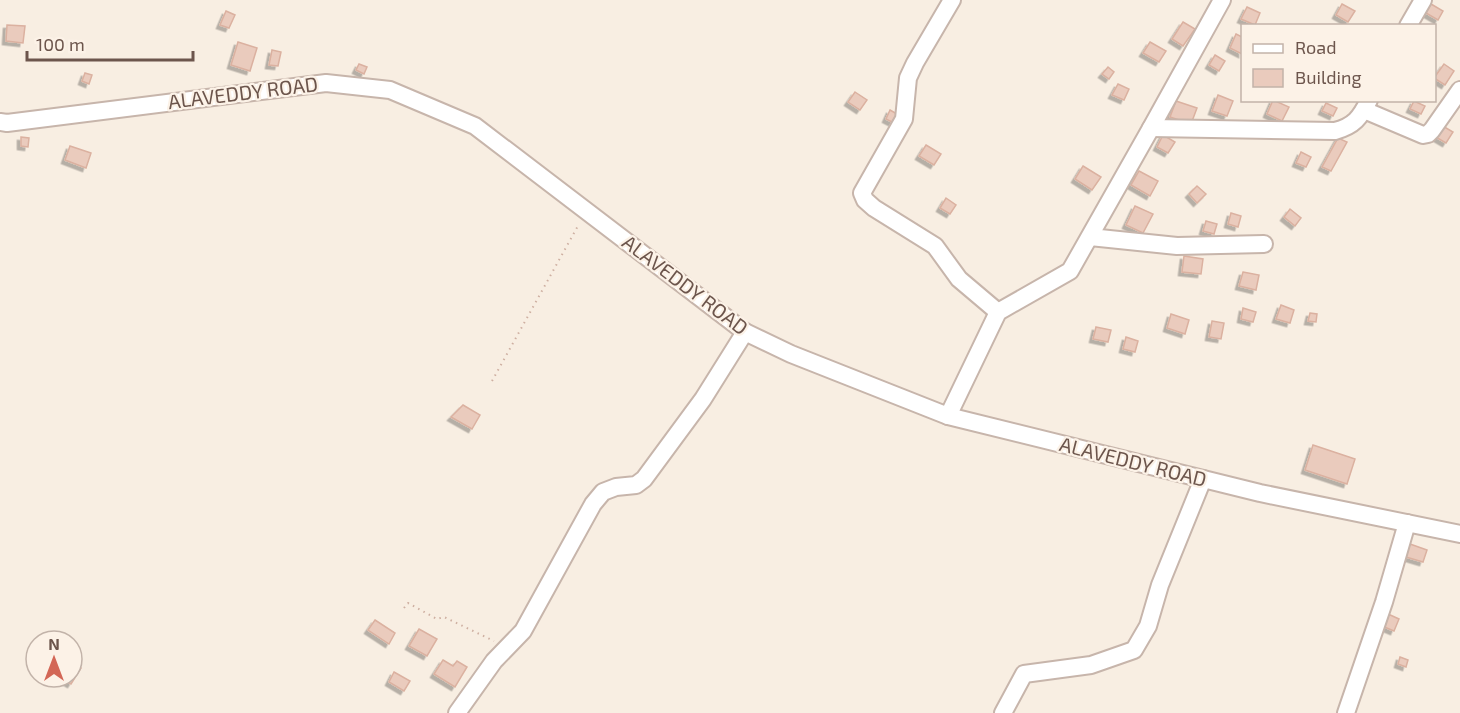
<svg xmlns="http://www.w3.org/2000/svg" width="1460" height="713" viewBox="0 0 1460 713" font-family="'Exo 2',sans-serif">
	<style>
		.building { fill: #eacbbd; stroke: #dbb1a0; stroke-width: 1.5; filter: url(#shadow) }
		.lines { fill: none; stroke-linecap: round; stroke-linejoin: round }
		.minor-casing { stroke: #c7b5ab; stroke-width: 20 }
		.path { stroke: #ceafa1; stroke-width: 2; stroke-dasharray: 1.5 4.5; stroke-linecap: butt }
		.minor { stroke: #fff; stroke-width: 16 }
		.labels { text-anchor: middle; stroke-width: 4.5; stroke-linejoin: round; paint-order: stroke }
		.street-label { font-size: 20px; fill: #6c554c; stroke: #fcf2e7 }
	</style>
	<defs>
		<filter id="shadow"><feDropShadow dx="-3.5" dy="3.5" stdDeviation="0" flood-color="#0004"/></filter>
	</defs>
	<rect width="100%" height="100%" fill="#f8eee2"/>
	<g class="building">
		<path d="M1342,4L1355,11L1348,22L1336,15Z"/>
		<path d="M1431,4L1443,11L1438,20L1426,13Z"/>
		<path d="M1247,7L1260,13L1255,25L1241,19Z"/>
		<path d="M226,11L235,15L229,28L220,25Z"/>
		<path d="M1183,22L1195,29L1183,46L1172,39Z"/>
		<path d="M7,25L25,26L23,43L6,41Z"/>
		<path d="M1236,34L1242,37V54L1230,48Z"/>
		<path d="M238,42L257,48L250,71L231,65Z"/>
		<path d="M1150,42L1166,51L1159,62L1143,53Z"/>
		<path d="M272,50L281,52L278,66L269,65Z"/>
		<path d="M1215,55L1225,61L1219,71L1209,65Z"/>
		<path d="M359,64L367,67L364,74L356,70Z"/>
		<path d="M1444,64L1454,71L1445,85L1434,78Z"/>
		<path d="M1108,67L1114,72L1109,79L1102,74Z"/>
		<path d="M85,73L92,75L89,84L82,81Z"/>
		<path d="M1118,84L1129,89L1124,100L1112,95Z"/>
		<path d="M855,92L867,100L860,110L848,102Z"/>
		<path d="M1218,95L1233,101L1227,116L1212,111Z"/>
		<path d="M1273,100L1289,107L1282,121L1267,114Z"/>
		<path d="M1176,101L1197,108L1191,124L1170,117Z"/>
		<path d="M1414,101L1425,106L1421,114L1410,109Z"/>
		<path d="M1326,103L1337,108L1333,116L1322,111Z"/>
		<path d="M890,110L897,114L892,122L886,119Z"/>
		<path d="M1441,125L1453,132L1446,143L1434,136Z"/>
		<path d="M1163,135L1175,142L1168,153L1157,147Z"/>
		<path d="M21,137L29,138L28,147L21,146Z"/>
		<path d="M1338,138L1347,142L1331,171L1322,167Z"/>
		<path d="M926,145L941,154L934,165L919,156Z"/>
		<path d="M70,146L91,153L86,168L65,160Z"/>
		<path d="M1301,152L1311,157L1306,167L1296,163Z"/>
		<path d="M1083,166L1101,177L1092,190L1075,179Z"/>
		<path d="M1139,171L1158,181L1150,196L1131,185Z"/>
		<path d="M1197,186L1206,194L1197,203L1189,194Z"/>
		<path d="M946,198L956,205L950,214L940,208Z"/>
		<path d="M1135,206L1153,214L1143,233L1126,225Z"/>
		<path d="M1290,209L1301,218L1295,226L1284,217Z"/>
		<path d="M1231,213L1241,216L1238,227L1228,224Z"/>
		<path d="M1206,221L1217,224L1214,234L1203,231Z"/>
		<path d="M1184,256L1203,259L1201,274L1182,272Z"/>
		<path d="M1243,272L1259,275L1256,290L1239,286Z"/>
		<path d="M1281,305L1294,310L1290,323L1276,319Z"/>
		<path d="M1243,308L1256,312L1253,322L1241,319Z"/>
		<path d="M1310,313L1317,314L1316,322L1308,321Z"/>
		<path d="M1171,314L1189,320L1185,334L1167,328Z"/>
		<path d="M1212,321L1224,323L1221,339L1209,337Z"/>
		<path d="M1096,327L1111,330L1108,342L1093,339Z"/>
		<path d="M1126,337L1138,341L1135,352L1123,349Z"/>
		<path d="M463,405L480,415L472,429L451,417Z"/>
		<path d="M1313,445L1355,459L1347,484L1305,470Z"/>
		<path d="M1410,544L1427,550L1423,562L1406,557Z"/>
		<path d="M1388,614L1399,619L1394,631L1382,626Z"/>
		<path d="M375,620L395,633L389,644L368,630Z"/>
		<path d="M419,629L437,639L427,656L409,646Z"/>
		<path d="M1400,657L1408,660L1406,667L1398,664Z"/>
		<path d="M443,660L453,666L457,661L467,667L455,687L434,674Z"/>
		<path d="M72,664L81,668L71,684L59,677H72Z"/>
		<path d="M394,672L410,681L404,691L389,682Z"/>
	</g>
	<g class="lines">
		<g class="minor-casing">
			<g id="minor">
				<path d="M952,0L915,63L908,78L904,119L862,193L865,200L874,208L935,246L959,279L998,312"/>
				<path d="M1408,26L1423,0"/>
				<path d="M1364,110L1423,135L1428,134L1432,130L1460,90"/>
				<path d="M0,122L7,123L326,83L390,90L475,126L745,332L791,354L948,416L1260,493L1460,534"/>
				<path d="M1151,128L1335,131C1354,126 1360,118 1369,100"/>
				<path d="M1090,237L1177,246L1264,244"/>
				<path d="M948,416L998,312L1070,271L1151,128L1222,0"/>
				<path d="M457,713L494,661L523,631L593,504L603,492L616,487L636,485L644,479L703,399L745,332"/>
				<path d="M1003,713L1024,674L1091,665L1134,650L1148,626L1160,585L1203,479"/>
				<path d="M1346,713L1384,602L1407,523"/>
			</g>
		</g>
		<g class="path">
			<path d="M492,381L579,224"/>
			<path d="M404,608L408,603L437,619L444,617L494,641"/>
		</g>
		<use href="#minor" class="minor"/>
	</g>
	<g class="labels">
		<g class="street-label">
			<text transform="translate(243 93) rotate(-7)" y="7">ALAVEDDY ROAD</text>
			<text transform="translate(685 285) rotate(37)" y="7">ALAVEDDY ROAD</text>
			<text transform="translate(1133 462) rotate(14)" y="7">ALAVEDDY ROAD</text>
		</g>
	</g>
	<rect x="1241" y="24" width="195" height="78" fill="#fcf2e7" stroke="#c2b3a9" stroke-width="1.5"/>
	<rect x="1253" y="44" width="30" height="9" fill="#ffffff" stroke="#c2b3a9" stroke-width="1.5"/>
	<text x="1295" y="54" font-size="18" fill="#6c554c">Road</text>
	<rect x="1253" y="69" width="30" height="18" fill="#eacbbd" stroke="#c2b3a9" stroke-width="1.5"/>
	<text x="1295" y="84" font-size="18" fill="#6c554c">Building</text>
	<g transform="translate(54 659)"><circle r="28" fill="#fcf2e7" stroke="#c2b3a9" stroke-width="1.5"/>
	<path d="M0-4.5L10 22L0 15L-10 22Z" fill="#d36756"/>
	<text y="-9" font-size="16" font-weight="bold" text-anchor="middle" fill="#6c554c">N</text>
	</g>
	<path d="M27 51v9h166v-9" fill="none" stroke="#6c554c" stroke-width="3"/>
	<text x="36" y="51" font-size="18" fill="#6c554c" stroke="#fcf2e7" stroke-width="4.5" paint-order="stroke">100 m</text>
</svg>
